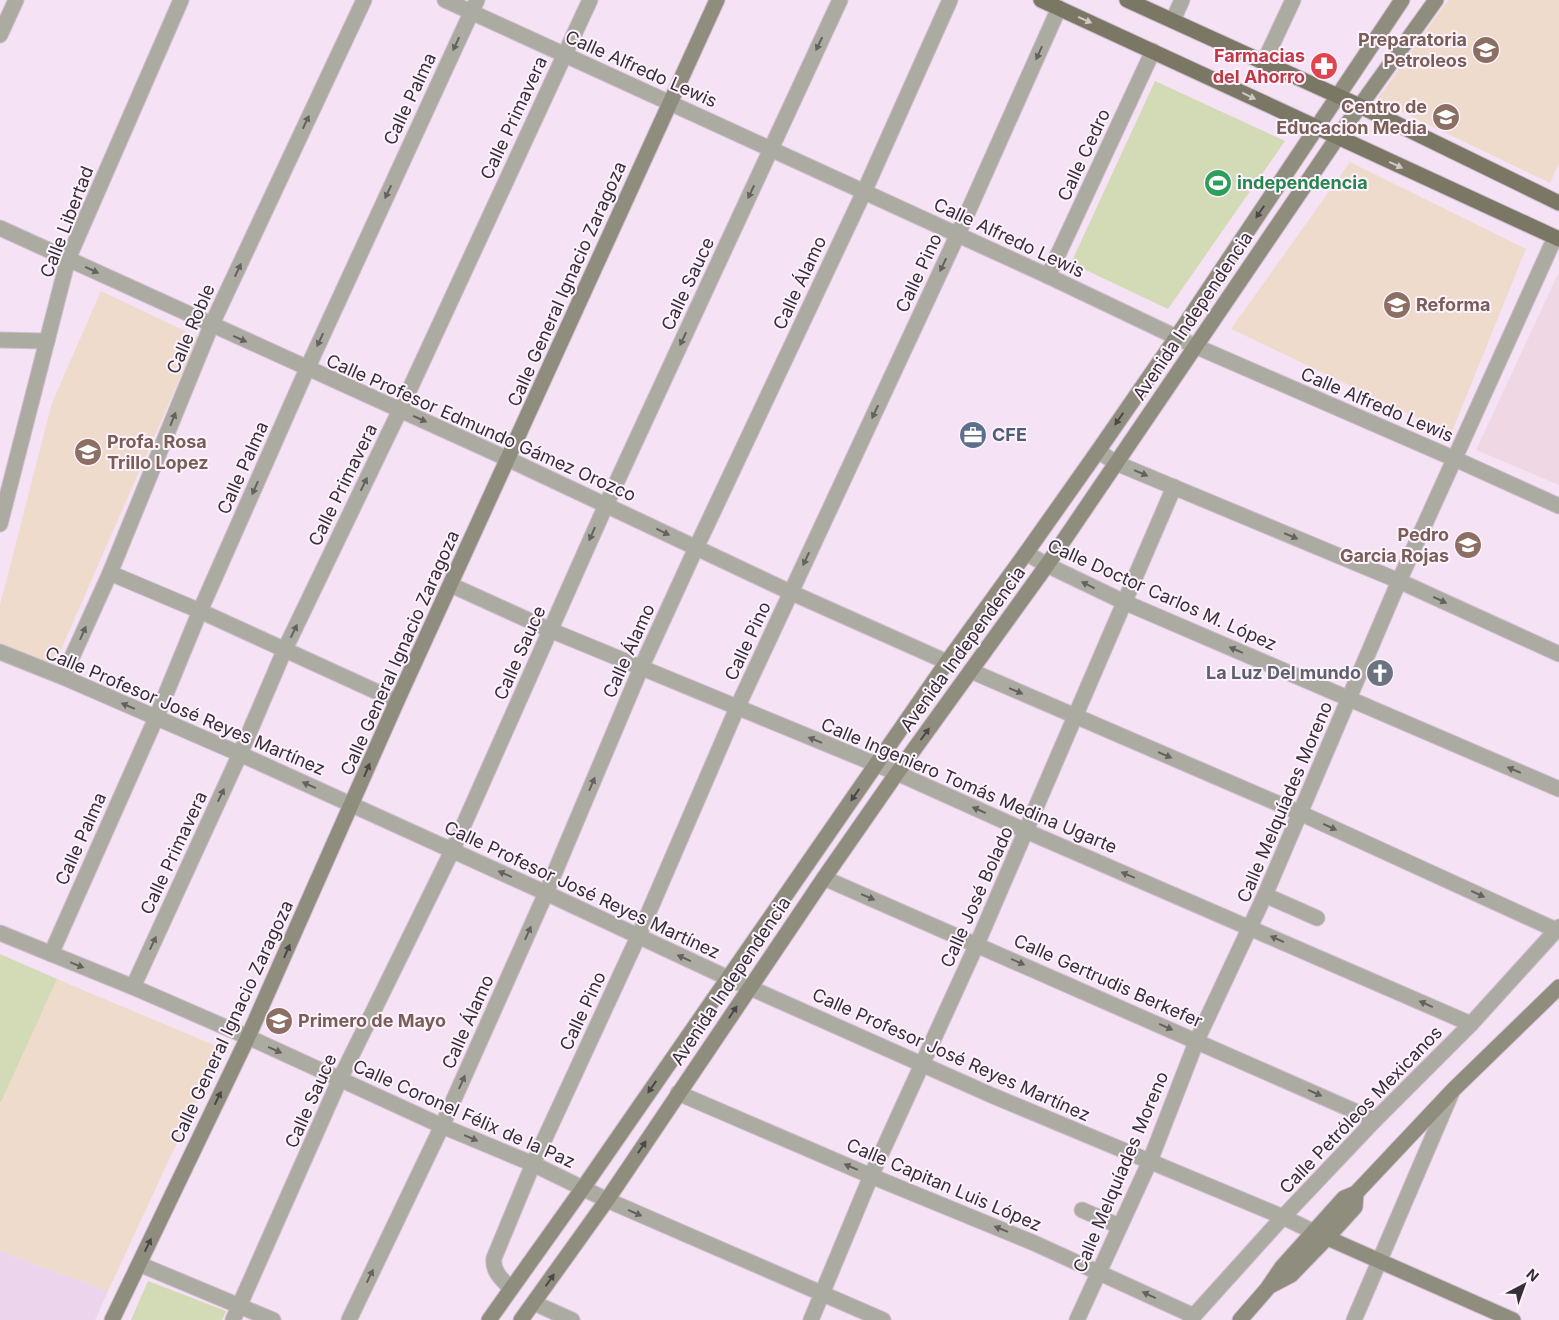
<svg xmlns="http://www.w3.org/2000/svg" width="1559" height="1320" viewBox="0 0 1559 1320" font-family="Inter,sans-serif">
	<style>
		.built { fill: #ebd4ec }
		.education { fill: #efdbcc }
		.medical { fill: #efd8e3 }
		.green { fill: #d2dab6 }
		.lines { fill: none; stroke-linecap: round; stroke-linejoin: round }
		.minor-casing { stroke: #cfbecf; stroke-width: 17 }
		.secondary-casing { stroke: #cfbecf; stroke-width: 17 }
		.primary-casing { stroke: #cfbecf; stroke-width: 17 }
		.minor { stroke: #acaba1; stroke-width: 15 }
		.secondary { stroke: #8f8d7d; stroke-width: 15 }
		.primary { stroke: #7a7764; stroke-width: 15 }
		.oneway { fill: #d0c7c8 }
		.oneway2 { fill: #656161 }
		.oneway3 { fill: #4c4648 }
		.labels { text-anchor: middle; stroke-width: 4; stroke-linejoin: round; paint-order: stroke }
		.education-label { font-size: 18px; font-weight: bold; fill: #785e54; stroke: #fef2fe; text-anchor: end }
		.health-label { font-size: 18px; font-weight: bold; fill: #be3a42; stroke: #fef2fe; text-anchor: end }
		.street-label { font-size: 18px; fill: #362f36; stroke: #fef2fe }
		.leisure-label { font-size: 18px; font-weight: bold; fill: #27864d; stroke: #fef2fe; text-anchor: start }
		.service-label { font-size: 18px; font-weight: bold; fill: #4e5e75; stroke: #fef2fe; text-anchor: start }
		.worship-label { font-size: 18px; font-weight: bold; fill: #5b616d; stroke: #fef2fe; text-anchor: end }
	</style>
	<rect width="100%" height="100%" fill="#f5e2f5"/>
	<path class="built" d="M0,1251L108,1291L95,1320H0Z"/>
	<g class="education">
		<path d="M1448,0H1559V163L1550,183L1377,100Z"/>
		<path d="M1350,162L1526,249L1451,434L1231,329Z"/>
		<path d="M101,291L198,337L53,668L0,645V605L52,403Z"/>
		<path d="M57,979L221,1048L108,1291L0,1251V1102Z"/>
	</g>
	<path class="medical" d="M1559,272V485L1476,450Z"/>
	<g class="green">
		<path d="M1155,81L1285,141L1168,309L1071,263Z"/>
		<path d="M0,954L57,979L1,1102H0Z"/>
		<path d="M148,1281L226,1311L222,1320H131Z"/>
	</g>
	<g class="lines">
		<g class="minor-casing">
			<g id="minor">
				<path d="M445,0L1048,276L1195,346L1455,459L1559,506"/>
				<path d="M1173,20L1182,0"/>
				<path d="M0,35L16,0"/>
				<path d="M1264,62L1293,0"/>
				<path d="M0,228L508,459L790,592L947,662"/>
				<path d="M1048,276L1153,51"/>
				<path d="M0,340L47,341"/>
				<path d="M1098,451L1116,463L1399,581L1559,654"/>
				<path d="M0,524L68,259L181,0"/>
				<path d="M1026,553L1047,565L1124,602L1559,789"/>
				<path d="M110,573L200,611L397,701"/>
				<path d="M451,585L550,630L897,773L1026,831L1471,1024"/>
				<path d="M0,652L63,677L240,754L546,893L728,978L991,1095L1283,1217L1314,1232"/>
				<path d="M971,671L1300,813L1556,930"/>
				<path d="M63,677L110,573L211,326L364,0"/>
				<path d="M824,878L1375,1120"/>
				<path d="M1265,895L1317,918"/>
				<path d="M0,933L133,987L248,1037L442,1126L533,1164L607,1200L883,1320"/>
				<path d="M51,954L156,718L200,611L307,369L477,0"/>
				<path d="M133,987L240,754L285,649L400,410L590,0"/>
				<path d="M678,1093L871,1176L1034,1243L1194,1316"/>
				<path d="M1082,1210L1119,1226"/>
				<path d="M139,1264L273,1320"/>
				<path d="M511,1289C503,1280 492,1272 494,1258L533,1164L638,937L737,708L958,234L1059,8"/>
				<path d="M534,1303L572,1320"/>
				<path d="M233,1320L340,1079L452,851L606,505L840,0"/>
				<path d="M349,1320L442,1126L546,893L641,668L696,548L864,192L950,0"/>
				<path d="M811,1320L871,1176L977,944L1174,487"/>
				<path d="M1077,1320L1150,1161L1197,1040L1265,895L1399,581L1552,244"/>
				<path d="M1190,1320L1283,1217L1375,1120L1471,1024L1559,927"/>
				<path d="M1354,1320L1452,1092"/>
			</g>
		</g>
		<g class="secondary-casing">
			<g id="secondary">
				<path d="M1314,1232L1513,1320"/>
				<path d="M1270,1286L1291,1275L1326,1239L1355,1207L1356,1193"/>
				<path d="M112,1320L248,1037L397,701L717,0"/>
				<path d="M489,1320L583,1188L947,662L1026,553L1098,451L1176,338L1402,0"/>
				<path d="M521,1320L607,1200L824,878L897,773L1047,565L1337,138L1436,0"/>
				<path d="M1240,1320L1267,1289L1282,1267L1344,1198L1356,1193L1453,1090L1559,987"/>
			</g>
		</g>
		<g class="primary-casing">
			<g id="primary">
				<path d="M1041,0L1559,239"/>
				<path d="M1127,0L1360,106L1559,203"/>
			</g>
		</g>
		<use href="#minor" class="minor"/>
		<use href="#secondary" class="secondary"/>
		<use href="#primary" class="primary"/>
	</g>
	<defs><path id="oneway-solid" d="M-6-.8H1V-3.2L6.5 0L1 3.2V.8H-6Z" transform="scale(1.25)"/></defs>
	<g class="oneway">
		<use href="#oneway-solid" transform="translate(1085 20) rotate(24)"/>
		<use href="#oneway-solid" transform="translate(1249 96) rotate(26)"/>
		<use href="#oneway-solid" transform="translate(1396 165) rotate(25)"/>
	</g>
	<g class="oneway2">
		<use href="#oneway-solid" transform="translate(456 44) rotate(115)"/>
		<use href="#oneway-solid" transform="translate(819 44) rotate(115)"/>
		<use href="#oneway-solid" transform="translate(1039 53) rotate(114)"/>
		<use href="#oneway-solid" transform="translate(306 122) rotate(-65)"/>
		<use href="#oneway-solid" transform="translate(388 192) rotate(115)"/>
		<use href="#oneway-solid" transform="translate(751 192) rotate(115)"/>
		<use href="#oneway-solid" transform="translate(943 265) rotate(115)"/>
		<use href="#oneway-solid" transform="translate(92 270) rotate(25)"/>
		<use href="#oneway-solid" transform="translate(238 270) rotate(-65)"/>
		<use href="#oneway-solid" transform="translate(240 339) rotate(24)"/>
		<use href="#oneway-solid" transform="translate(683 339) rotate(115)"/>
		<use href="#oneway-solid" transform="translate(320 340) rotate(115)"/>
		<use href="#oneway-solid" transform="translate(875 412) rotate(115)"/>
		<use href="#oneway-solid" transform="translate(173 419) rotate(-68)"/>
		<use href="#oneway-solid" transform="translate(420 419) rotate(24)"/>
		<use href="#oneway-solid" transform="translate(1141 473) rotate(23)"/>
		<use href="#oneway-solid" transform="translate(364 484) rotate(-64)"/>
		<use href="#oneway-solid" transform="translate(255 488) rotate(114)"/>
		<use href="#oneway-solid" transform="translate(663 532) rotate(26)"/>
		<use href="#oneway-solid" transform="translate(592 534) rotate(114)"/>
		<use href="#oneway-solid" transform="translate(1291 536) rotate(23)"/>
		<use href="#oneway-solid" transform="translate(806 559) rotate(115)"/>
		<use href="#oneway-solid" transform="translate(1088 585) rotate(-154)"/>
		<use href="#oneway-solid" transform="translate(1440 600) rotate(25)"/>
		<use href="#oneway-solid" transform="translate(294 631) rotate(-64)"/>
		<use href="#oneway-solid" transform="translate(83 633) rotate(-66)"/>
		<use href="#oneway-solid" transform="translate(1236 650) rotate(-157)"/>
		<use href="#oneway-solid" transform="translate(1016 691) rotate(23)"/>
		<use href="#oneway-solid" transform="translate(128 706) rotate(-157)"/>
		<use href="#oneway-solid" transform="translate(815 740) rotate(-158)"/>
		<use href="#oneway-solid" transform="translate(1165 755) rotate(23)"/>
		<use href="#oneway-solid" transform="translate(1514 770) rotate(-157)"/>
		<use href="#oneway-solid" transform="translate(592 784) rotate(-67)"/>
		<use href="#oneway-solid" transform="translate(309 785) rotate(-156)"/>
		<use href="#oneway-solid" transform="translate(221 795) rotate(-65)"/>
		<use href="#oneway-solid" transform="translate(979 810) rotate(-156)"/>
		<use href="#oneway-solid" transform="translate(1330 827) rotate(25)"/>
		<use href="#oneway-solid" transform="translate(505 874) rotate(-156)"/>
		<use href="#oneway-solid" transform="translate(1128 875) rotate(-157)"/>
		<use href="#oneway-solid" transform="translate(1478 894) rotate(25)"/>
		<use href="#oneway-solid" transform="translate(868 897) rotate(23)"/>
		<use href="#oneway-solid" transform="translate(528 933) rotate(-66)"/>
		<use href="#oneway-solid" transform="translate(1277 939) rotate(-156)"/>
		<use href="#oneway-solid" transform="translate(153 943) rotate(-65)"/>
		<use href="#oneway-solid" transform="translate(684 958) rotate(-156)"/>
		<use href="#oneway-solid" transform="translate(1018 962) rotate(24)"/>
		<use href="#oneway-solid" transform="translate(77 965) rotate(22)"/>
		<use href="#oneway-solid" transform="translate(1426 1004) rotate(-156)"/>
		<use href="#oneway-solid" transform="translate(1166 1027) rotate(24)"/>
		<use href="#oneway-solid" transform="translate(275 1050) rotate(24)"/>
		<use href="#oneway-solid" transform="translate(462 1082) rotate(-66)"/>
		<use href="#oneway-solid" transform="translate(1315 1093) rotate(24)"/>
		<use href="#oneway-solid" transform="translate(471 1138) rotate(23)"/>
		<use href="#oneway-solid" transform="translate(851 1167) rotate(-157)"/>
		<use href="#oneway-solid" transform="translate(635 1213) rotate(24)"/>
		<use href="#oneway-solid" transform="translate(1001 1229) rotate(-158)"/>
		<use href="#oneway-solid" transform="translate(370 1276) rotate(-64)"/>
		<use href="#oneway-solid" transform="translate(1149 1295) rotate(-155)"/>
	</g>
	<g class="oneway3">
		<use href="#oneway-solid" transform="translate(1260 212) rotate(124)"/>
		<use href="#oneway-solid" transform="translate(1119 419) rotate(125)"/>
		<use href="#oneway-solid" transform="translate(925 734) rotate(-54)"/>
		<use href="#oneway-solid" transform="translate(367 770) rotate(-67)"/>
		<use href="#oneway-solid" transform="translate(855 795) rotate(125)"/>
		<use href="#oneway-solid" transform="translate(287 951) rotate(-66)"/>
		<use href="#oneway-solid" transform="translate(733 1012) rotate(-56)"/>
		<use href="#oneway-solid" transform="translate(652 1087) rotate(125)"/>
		<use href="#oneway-solid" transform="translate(218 1098) rotate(-64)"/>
		<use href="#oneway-solid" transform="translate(642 1147) rotate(-57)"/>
		<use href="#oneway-solid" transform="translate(148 1245) rotate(-64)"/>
		<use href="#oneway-solid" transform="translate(550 1280) rotate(-55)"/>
	</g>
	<defs>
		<g id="school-disc" transform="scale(1.4375)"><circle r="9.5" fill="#8d6e63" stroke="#fef2fe"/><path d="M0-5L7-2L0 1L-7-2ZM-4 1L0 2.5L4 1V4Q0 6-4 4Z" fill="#fff"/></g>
		<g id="pharmacy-disc" transform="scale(1.4375)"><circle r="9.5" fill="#e0444e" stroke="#fef2fe"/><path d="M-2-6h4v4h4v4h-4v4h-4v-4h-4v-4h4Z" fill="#fff"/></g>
		<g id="university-disc" transform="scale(1.4375)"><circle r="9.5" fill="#8d6e63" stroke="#fef2fe"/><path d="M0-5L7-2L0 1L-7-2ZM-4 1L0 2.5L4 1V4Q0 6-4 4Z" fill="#fff"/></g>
		<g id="stadium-disc" transform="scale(1.4375)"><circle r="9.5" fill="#2e9e5b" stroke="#fef2fe"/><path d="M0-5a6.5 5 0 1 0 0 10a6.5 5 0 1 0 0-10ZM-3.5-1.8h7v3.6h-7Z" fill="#fff"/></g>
		<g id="office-disc" transform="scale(1.4375)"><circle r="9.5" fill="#5c6f8a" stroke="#fef2fe"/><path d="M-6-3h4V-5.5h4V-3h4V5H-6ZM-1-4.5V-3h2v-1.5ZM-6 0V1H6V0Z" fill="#fff"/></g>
		<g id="church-disc" transform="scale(1.4375)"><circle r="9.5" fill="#6b7280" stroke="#fef2fe"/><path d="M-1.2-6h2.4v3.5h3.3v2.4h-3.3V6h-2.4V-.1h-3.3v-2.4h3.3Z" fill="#fff"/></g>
	</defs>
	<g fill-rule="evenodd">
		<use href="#school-disc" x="1486" y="50"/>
		<use href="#pharmacy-disc" x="1324" y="66"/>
		<use href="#university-disc" x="1446" y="117"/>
		<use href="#stadium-disc" x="1218" y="183"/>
		<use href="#school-disc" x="1397" y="305"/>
		<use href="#office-disc" x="973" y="435"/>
		<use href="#school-disc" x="88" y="452"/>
		<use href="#school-disc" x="1468" y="545"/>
		<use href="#church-disc" x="1380" y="673"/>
		<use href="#school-disc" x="279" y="1021"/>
	</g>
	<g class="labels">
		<g class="education-label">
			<text x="1467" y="46">Preparatoria<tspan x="1467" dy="21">Petroleos</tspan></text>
			<text x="1427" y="113">Centro de<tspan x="1427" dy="21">Educacion Media</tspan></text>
			<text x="1416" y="311" text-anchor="start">Reforma</text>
			<text x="107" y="448" text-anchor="start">Profa. Rosa<tspan x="107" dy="21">Trillo Lopez</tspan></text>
			<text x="1449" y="541">Pedro<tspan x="1449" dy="21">Garcia Rojas</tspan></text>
			<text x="298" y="1027" text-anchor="start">Primero de Mayo</text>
		</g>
		<g class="health-label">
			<text x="1305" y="62">Farmacias<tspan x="1305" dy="21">del Ahorro</tspan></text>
		</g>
		<g class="street-label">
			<text transform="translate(641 69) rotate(24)" y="6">Calle Alfredo Lewis</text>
			<text transform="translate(410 99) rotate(-65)" y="6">Calle Palma</text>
			<text transform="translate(514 118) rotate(-65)" y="6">Calle Primavera</text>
			<text transform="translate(1084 155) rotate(-65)" y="6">Calle Cedro</text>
			<text transform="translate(67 222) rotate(-69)" y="6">Calle Libertad</text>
			<text transform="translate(1009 238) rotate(25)" y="6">Calle Alfredo Lewis</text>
			<text transform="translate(919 273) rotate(-65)" y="6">Calle Pino</text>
			<text transform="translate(800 283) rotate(-65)" y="6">Calle Álamo</text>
			<text transform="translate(567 284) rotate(-66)" y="6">Calle General Ignacio Zaragoza</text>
			<text transform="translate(688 284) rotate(-65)" y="6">Calle Sauce</text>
			<text transform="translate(1193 316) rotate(-56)" y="6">Avenida Independencia</text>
			<text transform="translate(191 329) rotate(-67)" y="6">Calle Roble</text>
			<text transform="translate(1377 405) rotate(23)" y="6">Calle Alfredo Lewis</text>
			<text transform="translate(481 428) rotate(24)" y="6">Calle Profesor Edmundo Gámez Orozco</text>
			<text transform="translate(243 468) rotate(-66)" y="6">Calle Palma</text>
			<text transform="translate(343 485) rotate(-64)" y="6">Calle Primavera</text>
			<text transform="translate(1162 595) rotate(24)" y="6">Calle Doctor Carlos M. López</text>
			<text transform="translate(748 641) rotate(-65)" y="6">Calle Pino</text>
			<text transform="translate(963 649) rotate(-54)" y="6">Avenida Independencia</text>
			<text transform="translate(629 651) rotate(-66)" y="6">Calle Álamo</text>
			<text transform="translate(400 653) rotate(-66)" y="6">Calle General Ignacio Zaragoza</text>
			<text transform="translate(520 653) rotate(-66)" y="6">Calle Sauce</text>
			<text transform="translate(185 711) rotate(23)" y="6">Calle Profesor José Reyes Martínez</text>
			<text transform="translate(969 786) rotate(23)" y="6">Calle Ingeniero Tomás Medina Ugarte</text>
			<text transform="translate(1285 802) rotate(-67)" y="6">Calle Melquíades Moreno</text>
			<text transform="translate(81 839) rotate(-66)" y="6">Calle Palma</text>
			<text transform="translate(174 853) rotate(-65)" y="6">Calle Primavera</text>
			<text transform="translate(582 890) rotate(25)" y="6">Calle Profesor José Reyes Martínez</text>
			<text transform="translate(977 897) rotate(-66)" y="6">Calle José Bolado</text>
			<text transform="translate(731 981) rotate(-56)" y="6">Avenida Independencia</text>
			<text transform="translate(1108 981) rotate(24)" y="6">Calle Gertrudis Berkefer</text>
			<text transform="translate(583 1011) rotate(-65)" y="6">Calle Pino</text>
			<text transform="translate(232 1022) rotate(-65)" y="6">Calle General Ignacio Zaragoza</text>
			<text transform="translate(468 1022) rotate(-66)" y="6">Calle Álamo</text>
			<text transform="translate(951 1055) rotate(24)" y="6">Calle Profesor José Reyes Martínez</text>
			<text transform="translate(311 1101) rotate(-66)" y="6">Calle Sauce</text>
			<text transform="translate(1361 1110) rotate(-46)" y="6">Calle Petróleos Mexicanos</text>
			<text transform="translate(464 1114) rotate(24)" y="6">Calle Coronel Félix de la Paz</text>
			<text transform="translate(1121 1172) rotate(-67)" y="6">Calle Melquíades Moreno</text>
			<text transform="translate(944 1185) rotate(23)" y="6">Calle Capitan Luis López</text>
		</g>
		<g class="leisure-label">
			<text x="1237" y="189">independencia</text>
		</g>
		<g class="service-label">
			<text x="992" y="441">CFE</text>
		</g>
		<g class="worship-label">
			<text x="1361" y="679">La Luz Del mundo</text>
		</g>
	</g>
	<g transform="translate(1524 1285) rotate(41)" stroke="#fef2fe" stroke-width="4" paint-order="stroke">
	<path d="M0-4L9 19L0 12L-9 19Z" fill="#362f36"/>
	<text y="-8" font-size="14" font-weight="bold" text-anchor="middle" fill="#362f36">N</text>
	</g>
</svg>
